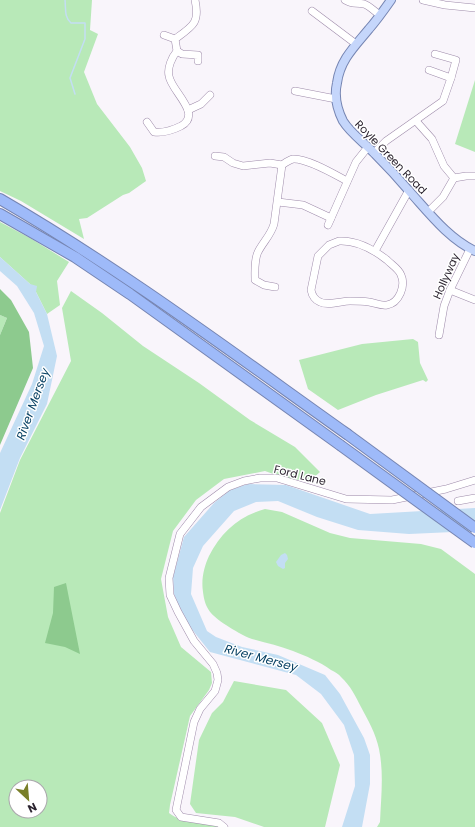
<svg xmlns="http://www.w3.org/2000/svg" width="475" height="827" viewBox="0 0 475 827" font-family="Poppins,sans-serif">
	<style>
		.green { fill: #b8e9b8; fill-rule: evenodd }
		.forest { fill: #8dca8e }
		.water { fill: #c3def3 }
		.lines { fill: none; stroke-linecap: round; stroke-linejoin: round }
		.stream { stroke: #c3def3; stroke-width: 1.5 }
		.minor-casing { stroke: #9e8baa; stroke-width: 8 }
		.major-casing { stroke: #7685b2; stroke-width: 10 }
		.highway-casing { stroke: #7685b2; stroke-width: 12 }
		.minor { stroke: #fff; stroke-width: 7 }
		.major { stroke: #c5d6fb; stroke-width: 8 }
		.highway { stroke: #9ebaf9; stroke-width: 10 }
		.highway-bridge-casing { stroke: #7685b2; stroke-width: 12; stroke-linecap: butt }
		.highway-bridge { stroke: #9ebaf9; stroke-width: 10 }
		.labels { text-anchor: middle; stroke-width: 3; stroke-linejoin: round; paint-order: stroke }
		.street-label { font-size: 11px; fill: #2b232f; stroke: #fff }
		.water-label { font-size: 12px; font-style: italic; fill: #0a4365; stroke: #fff }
	</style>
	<rect width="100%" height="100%" fill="#f9f5fb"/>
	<g class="green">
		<path d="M0,0H92L90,30L98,34L84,72L97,104L130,147L142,168L146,181L129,193L123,195L87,218L79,219L84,239L21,201L0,191Z"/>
		<path d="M475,80V152L455,144Z"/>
		<path d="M0,222L30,238L69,262L57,281L60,305L47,314L36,292L30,284L0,257Z"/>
		<path d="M71,291L102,313L143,346L199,383L250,420L295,447L320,472L312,479L290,480L265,471L224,479L196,500L173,531L161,579L168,617L181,647L211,672L212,683L209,690L190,716L170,805L169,813C184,825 204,820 221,827H0V513L20,460L71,361L62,308ZM16,787H40V811H16Z"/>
		<path d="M0,315L7,318L0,335Z"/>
		<path d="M413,339L418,342L420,363L428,380L426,382L423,380L376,395L338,410L308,389L299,360L362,344Z"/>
		<path d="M265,509L282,512L330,533L350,538L421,544L441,549L475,574V827H377L380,822C381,798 384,773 379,749C376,734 368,720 361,707C356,697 350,685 341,677C339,674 335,672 331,670C320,662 306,656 293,651C280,646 266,643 252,639C243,636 234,630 226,625C211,615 205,609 203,592C201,579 204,567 209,556C221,532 239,516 265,509Z"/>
		<path d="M234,681L286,690L322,723L340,765L325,827H264L235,817L196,813L190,804L199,740L212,713L223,702Z"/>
	</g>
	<g class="forest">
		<path d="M0,289L11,300L29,332L33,368L0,445V335L7,318L0,315Z"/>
		<path d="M66,583L80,654L65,647L45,643L53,613L54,587Z"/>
	</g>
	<g class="water">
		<path d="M0,257L30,284L37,286L36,292L47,314L57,356L47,404L20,458L0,510V453L32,384L44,346L34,313L17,286L0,271Z"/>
		<path d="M248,484L286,485L370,514L475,508V531L409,534L358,530L317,517L278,501L256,502L234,511L203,546L193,568L191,594L207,631L216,637L242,647L278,655L325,675L340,694L364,738L370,755V784L362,827H342L355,786L354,755L344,725L321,694L296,675L210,652L182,617L174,594L173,577L184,537L214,503L230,490Z"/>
		<path d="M285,553L287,555L288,559L285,563V568L283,569L278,566L276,562L281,555Z"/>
	</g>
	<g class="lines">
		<path class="stream" d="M65,0C66,9 64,17 71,23H85V39L70,78L75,94"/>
		<g class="minor-casing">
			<g id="minor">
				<path d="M345,0C353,5 355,2 364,4C370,6 375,12 380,15"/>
				<path d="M423,0L445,5L475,8"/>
				<path d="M312,11L356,44"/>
				<path d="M164,35L175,39"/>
				<path d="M177,51L182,54L198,55V61"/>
				<path d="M429,70L451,78L456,60L435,54"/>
				<path d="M295,91L336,99"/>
				<path d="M188,110L201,104L210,95"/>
				<path d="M416,121L432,139L444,166L454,178"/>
				<path d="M147,122L154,132C163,133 173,130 181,126C203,114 171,91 169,76C167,68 172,57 177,51L175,39C193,26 200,23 195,0"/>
				<path d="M374,153L386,141L443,101L451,78"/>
				<path d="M215,156L224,157L233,163L243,166L270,163L282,165"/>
				<path d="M278,202L303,205L331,218"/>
				<path d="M428,212L443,197L454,178L466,176H475"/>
				<path d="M328,225L356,162L368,147"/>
				<path d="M339,241C357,240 373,249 387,260C392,265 399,269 401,275C406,286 399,303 387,305C381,306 375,303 369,302C362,301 356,301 350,301C341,301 328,306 320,302C315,300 312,295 311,290L318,256L329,245Z"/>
				<path d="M375,251L409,190"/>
				<path d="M275,287L264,285L255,280C255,271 254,260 258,252C263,242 271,235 274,224L282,165C285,163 289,160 293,159C307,158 334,174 347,181"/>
				<path d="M450,290L475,300"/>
				<path d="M439,335L444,306L450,290L470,249"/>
				<path d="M458,501L475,498"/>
				<path d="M224,827L219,823L181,817L176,810L194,722L200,709L215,691L218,680L217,673L213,664L194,641L178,612L170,595L169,578L180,534L201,507L228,487L244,481L260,478H277L346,499L392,500L446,489L475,480"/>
			</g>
		</g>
		<g class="major-casing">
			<path id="major" d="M391,0C384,10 377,20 369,29C355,46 340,60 337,83C334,96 337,109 343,121C351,134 365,143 375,154C387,166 399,179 410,192C429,213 449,239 475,251"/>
		</g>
		<g class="highway-casing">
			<g id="highway">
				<path d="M0,199C121,269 233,353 347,434"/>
				<path d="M0,214L75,257L130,294L340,445"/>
			</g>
		</g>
		<use href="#minor" class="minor"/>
		<use href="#major" class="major"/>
		<use href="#highway" class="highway"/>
		<g class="highway-bridge-casing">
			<g id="highway-bridge">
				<path d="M347,434L475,528"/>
				<path d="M340,445L475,543"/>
			</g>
		</g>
		<use href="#highway-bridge" class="highway-bridge"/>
	</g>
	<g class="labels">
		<g class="street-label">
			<text transform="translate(391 157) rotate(46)" y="4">Royle Green Road</text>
			<text transform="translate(446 276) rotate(-66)" y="4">Hollyway</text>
			<text transform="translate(300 475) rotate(14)" y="4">Ford Lane</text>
		</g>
		<g class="water-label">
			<text transform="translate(33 404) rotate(-70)" y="4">River Mersey</text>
			<text transform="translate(261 658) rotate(15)" y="4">River Mersey</text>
		</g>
	</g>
	<g transform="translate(28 799) rotate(154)"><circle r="19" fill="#ffffff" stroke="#aaa7ac"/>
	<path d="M0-3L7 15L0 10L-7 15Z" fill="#797f29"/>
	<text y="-6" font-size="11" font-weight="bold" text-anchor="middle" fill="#2b232f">N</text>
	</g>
</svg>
